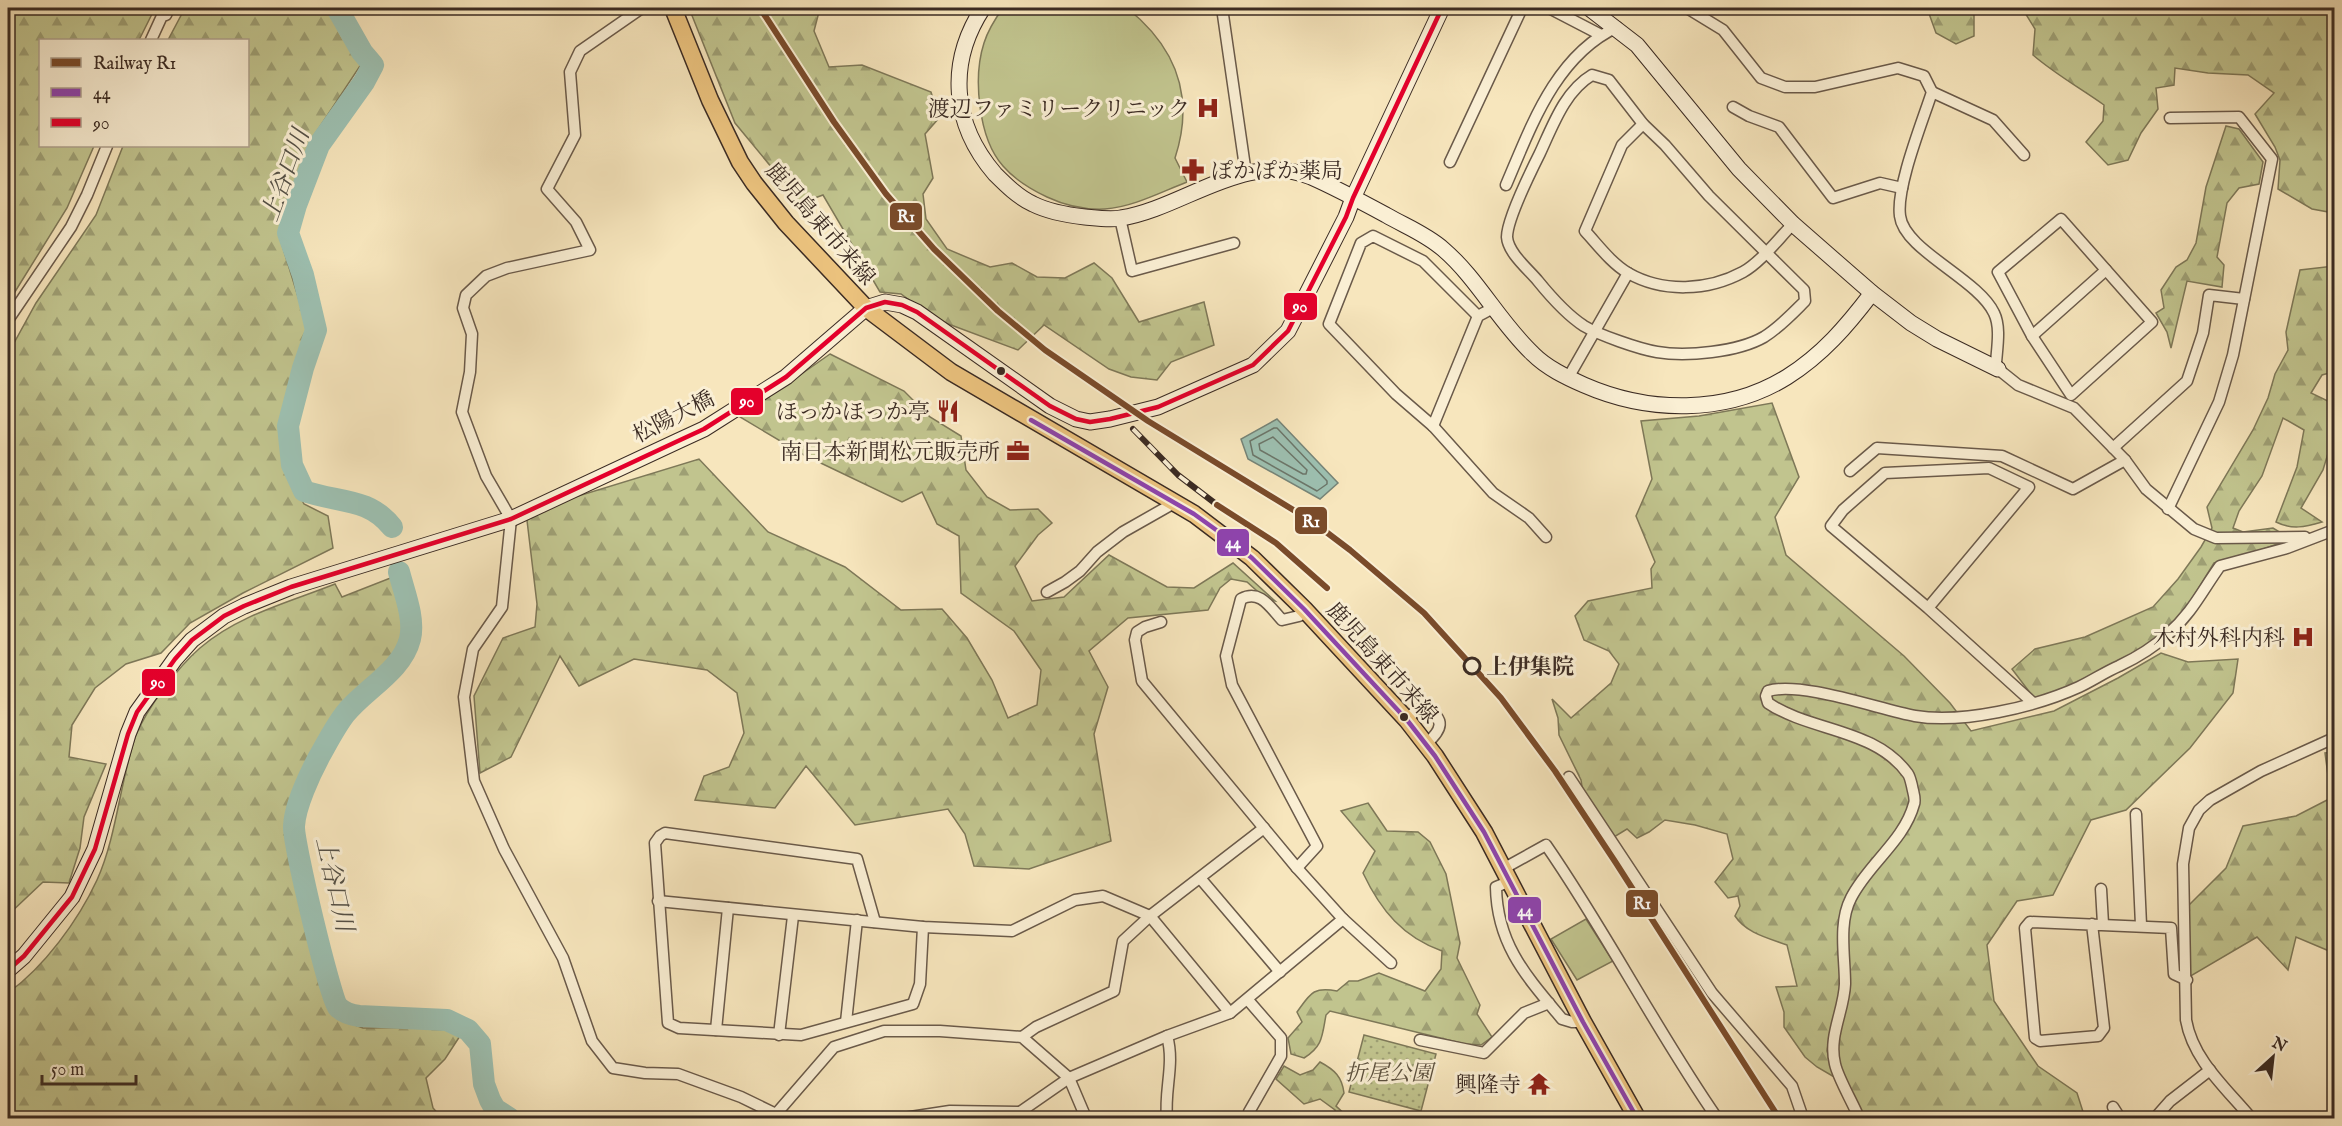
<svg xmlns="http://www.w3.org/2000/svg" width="2342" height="1126" viewBox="0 0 2342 1126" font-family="'IM FELL English','Noto Serif JP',serif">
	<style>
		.green { fill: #c1c48e; stroke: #7e7858; stroke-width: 1.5 }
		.forest { fill: url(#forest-firs); stroke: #7e7858; stroke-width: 1.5 }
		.park { fill: url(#park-dots); stroke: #7e7858; stroke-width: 1.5 }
		.water { fill: #9dc0b1; stroke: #768478; stroke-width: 1.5 }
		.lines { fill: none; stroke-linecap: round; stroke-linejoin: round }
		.shore { stroke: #6c766a; stroke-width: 1.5 }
		.river { stroke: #9dc0b1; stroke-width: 22 }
		.street-casing { stroke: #6a5a4a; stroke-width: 13 }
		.secondary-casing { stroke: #3b2b23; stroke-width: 17 }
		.primary-casing { stroke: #3b2b23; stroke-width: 19 }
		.street { stroke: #faefd4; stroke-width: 10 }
		.secondary { stroke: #faefd4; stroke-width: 15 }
		.primary { stroke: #ecc37e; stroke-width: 16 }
		.rail-casing { stroke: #3b2b23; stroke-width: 6 }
		.rail { stroke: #faefd4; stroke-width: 4; stroke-dasharray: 11; stroke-linecap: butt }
		.bus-1-casing { stroke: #faefd4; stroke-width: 9 }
		.bus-2-casing { stroke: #faefd4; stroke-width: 9 }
		.bus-1 { stroke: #8e44ad; stroke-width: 4.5 }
		.bus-2 { stroke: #e4002b; stroke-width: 4.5 }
		.rail-1-casing { stroke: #faefd4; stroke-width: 10 }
		.rail-1 { stroke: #7a4b2a; stroke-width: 6 }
		.bus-dot { fill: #3b2b23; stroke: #faefd4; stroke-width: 2 }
		.stop-dot { fill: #faefd4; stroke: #3b2b23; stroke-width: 3 }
		.labels { text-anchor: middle; stroke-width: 6; stroke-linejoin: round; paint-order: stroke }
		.poi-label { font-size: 22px; fill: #3b2b23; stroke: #faefd4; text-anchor: end }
		.street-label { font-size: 22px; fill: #3b2b23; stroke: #faefd4 }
		.stop-label { font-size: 22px; font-weight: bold; fill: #3b2b23; stroke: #faefd4; text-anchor: start }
		.park-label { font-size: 22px; font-style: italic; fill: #5c513e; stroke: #faefd4 }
		.water-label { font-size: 24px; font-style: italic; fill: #545046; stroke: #faefd4 }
		.line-badge { stroke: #faefd4; stroke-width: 2 }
		.badge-label { font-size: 16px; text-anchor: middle; font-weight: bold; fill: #fff }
	</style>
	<defs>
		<pattern id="forest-firs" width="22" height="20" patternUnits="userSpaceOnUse" patternTransform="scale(1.5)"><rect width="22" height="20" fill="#c1c48e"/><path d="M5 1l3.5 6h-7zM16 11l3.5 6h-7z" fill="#9e9f74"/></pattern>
		<pattern id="park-dots" width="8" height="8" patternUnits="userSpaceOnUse" patternTransform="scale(1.5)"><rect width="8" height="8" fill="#c1c48e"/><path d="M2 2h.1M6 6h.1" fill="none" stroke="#9e9f74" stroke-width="1.8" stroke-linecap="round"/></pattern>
	</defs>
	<rect width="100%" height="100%" fill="#f7e6bd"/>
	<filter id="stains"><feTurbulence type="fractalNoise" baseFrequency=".00333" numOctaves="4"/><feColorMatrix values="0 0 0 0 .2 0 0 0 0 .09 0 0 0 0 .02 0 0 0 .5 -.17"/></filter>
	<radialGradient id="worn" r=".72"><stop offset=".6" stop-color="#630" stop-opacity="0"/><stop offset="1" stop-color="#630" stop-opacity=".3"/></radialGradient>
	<g class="green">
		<path d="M1003,8H1127C1177,48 1195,97 1175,158L1187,182C1161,192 1133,207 1105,209C1085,210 1064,205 1047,197C1030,189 1015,180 1003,166C978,138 973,77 984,43C988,30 995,19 1003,8Z"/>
		<path d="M1586,919L1613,961L1577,980L1551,939Z"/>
	</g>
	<g class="forest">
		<path d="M8,8H155L139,40H40V146H94L67,208L8,303Z"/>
		<path d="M185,8H329L362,63L311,140L279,235L308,329L281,421L282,462L304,504L328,516L333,548L243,593L190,623L161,653L126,664L95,688L72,725L69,757L106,764L84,817L80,848L69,883L43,882L8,915V354L36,303L96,215L123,146H248V40H168Z"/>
		<path d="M689,8H733L735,10L747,8H820L814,31L829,67L862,65L931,92L939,118L925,134L933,178L923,194L926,219L947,249L990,267L1012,263L1037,277L1065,278L1094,263L1112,278L1139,322L1204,302L1214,345L1171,362L1157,380L1131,377L1109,369L1044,325L1018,350L935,319L901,294L880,292L823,195L801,203L735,123Z"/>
		<path d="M1927,8H1974V36L1956,44L1936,33Z"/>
		<path d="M2022,8H2056L2059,12L2061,8H2334V213L2312,209L2278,189L2280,160L2275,147L2255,114L2274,93L2248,75L2208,73L2175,68L2174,85L2156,88L2158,109L2141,133L2128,160L2108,165L2086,142L2103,121L2104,105C2080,88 2055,74 2033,55L2035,29Z"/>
		<path d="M2226,126L2239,129L2263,162L2259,184L2239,188L2227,203L2217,257L2224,265L2222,287L2187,281L2171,348L2167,332L2156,313L2164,308L2161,290L2176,267L2187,260L2196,243L2206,187Z"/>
		<path d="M2334,266L2332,340L2333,372L2322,375L2311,393L2334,404V441L2332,440L2323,470L2301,508L2322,522C2305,527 2292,530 2276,522L2297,467L2304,430L2283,418L2262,476L2239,511L2233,528L2243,532L2273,528L2291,539L2258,551L2214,563L2190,602L2178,635L2123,659L2066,695L2034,698L2012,669L2035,649L2085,637L2153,607L2178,579L2201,547L2212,528L2207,507L2253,430L2268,398L2275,374L2288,350L2286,332L2300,270Z"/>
		<path d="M830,354L904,391L930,417L961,436L966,470L987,497L1010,510L1038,509L1052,523L1038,535L1015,566L1032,601L1064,597L1109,555L1167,587L1194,588L1233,563L1275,601L1266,599L1247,582L1231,579L1220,588L1208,610L1128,618L1089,651L1108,687L1094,734L1111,841L1029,869L974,866L965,834L948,809L855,825L806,766L775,808L695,800L704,776L729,767L744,733L737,693L707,670L634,659L579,686L560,656L511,757L480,773L474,696L503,638L535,627L537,604L526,512L699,459L768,532L845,567L901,610L942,609L967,638L992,680L1008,718L1037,705L1041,670L1014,631L961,593L959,536L937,524L922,492L902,502L804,455L740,417Z"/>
		<path d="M1772,403L1799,477L1775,517L1786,555L1904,656L1950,703L1971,731L2054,711L2118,678L2161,653L2188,662L2238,659L2233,693L2190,748L2126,810L2091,820L2053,895L2017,901L1987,945L1994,1001L2038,1066L2077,1093L2085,1118H1864L1842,1072L1829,1038L1827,1051L1836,1078L1817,1067L1805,1057L1784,1027V1012L1776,987L1797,986L1787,945C1768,938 1746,933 1735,916L1740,906L1738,896L1728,898L1715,882L1733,859L1727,834L1695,825L1665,820L1649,832L1637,838L1627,829L1614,837L1583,793L1581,780L1559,735L1558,718L1552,699L1571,718L1611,683L1619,664L1609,651L1584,640L1575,616L1588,601L1652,588L1651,569L1655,562L1636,516L1652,479L1641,421L1699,416Z"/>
		<path d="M393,577L403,613L406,634L397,654L343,710L315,750L291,805L288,837L327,1003L339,1019L363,1028L443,1027L460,1036L445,1059L426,1078L433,1108L442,1118H8V993C44,967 78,921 97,880C117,836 120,780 136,735C147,708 178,667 200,648C238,615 290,602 335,584L342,597Z"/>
		<path d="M2334,752V953L2296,937L2288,970L2257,937L2189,977V905L2226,868L2243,826L2296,816L2331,798L2325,753Z"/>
		<path d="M1368,803L1387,831L1418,832L1430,842L1446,874L1460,943L1457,958L1480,1005L1477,1014L1492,1037L1481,1045L1465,1044L1330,1011L1326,1015C1322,1036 1323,1046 1304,1058L1291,1054L1288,1038L1302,1022L1297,1012C1310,994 1313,986 1337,991L1349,981H1358L1379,973L1425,991L1441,969L1442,951C1403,937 1381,911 1363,873L1375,851L1341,811Z"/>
		<path d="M1320,1062C1335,1070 1342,1077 1344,1093L1336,1106L1349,1118H1336L1335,1110L1320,1099L1304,1104L1276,1079L1284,1066L1300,1075L1313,1070Z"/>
	</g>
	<path class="park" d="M1364,1035L1436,1054L1421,1111L1349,1092Z"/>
	<path class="water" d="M1277,419L1338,483L1320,499L1248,459L1241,439Z"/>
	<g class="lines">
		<g class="shore">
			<path d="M1274,428H1277L1327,481V484L1317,491L1253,455L1250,441Z"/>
			<path d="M1273,437L1307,470L1306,474H1303L1260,450L1259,444Z"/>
		</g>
		<g class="river">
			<path d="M337,8L362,52L373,65L364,82L319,145L296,205L288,233L303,275L316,330L303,368L288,426L292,465L304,491C338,503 368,497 392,527"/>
			<path d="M399,572C404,592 415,618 410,639C402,671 365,689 345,714C335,727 327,743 319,757C310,774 295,806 294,826C293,842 330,998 338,1007C344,1013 352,1015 359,1016L447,1020L468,1030L480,1044L484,1084L490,1100L495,1109L509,1118"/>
		</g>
		<g class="street-casing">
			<g id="street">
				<path d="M642,8L580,51L570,72L575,135L547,189L576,222L590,250L507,268L486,276L466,295L463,308L472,334L470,372L462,412L486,476L511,519L502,607L473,649L464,697L474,781L504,849L563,958L592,1041L613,1068L645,1073L678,1074L741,1097L776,1114L779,1118"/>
				<path d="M844,8H861"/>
				<path d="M1222,8L1246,174"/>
				<path d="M1549,8L1601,35"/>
				<path d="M1687,8L1723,30L1761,78L1785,87H1815L1898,68L1924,76L1932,92C1922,123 1896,187 1900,216C1904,250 1978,279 1994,313C2001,327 1997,348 1996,363L1998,369L2018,385L2074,408L2125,460L2146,489L2194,529L2216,538L2305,537"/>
				<path d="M151,40L162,16L166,15L169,8"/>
				<path d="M1592,75L1609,80L1643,124L1665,145L1709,196L1804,290L1805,301C1792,314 1780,327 1764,337C1738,352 1686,357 1657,352C1639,349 1599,335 1584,326C1567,315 1551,297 1538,281C1529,270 1508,253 1507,237C1507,220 1531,171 1540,153C1553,125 1565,91 1592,75Z"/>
				<path d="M1932,92L1993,120L2024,155"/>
				<path d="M1733,107L1749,116L1779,127L1833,198L1880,183L1902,188"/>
				<path d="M1643,124L1622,145L1585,231C1598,245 1611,263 1628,273C1663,293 1708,291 1743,272C1761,262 1779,238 1793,224"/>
				<path d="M1450,162L1522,8"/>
				<path d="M1506,185C1531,127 1555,56 1617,27"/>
				<path d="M1120,218L1132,271L1234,243"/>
				<path d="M2061,219L2152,322L2071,395L2032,336L1998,272Z"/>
				<path d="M1478,316L1423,261L1373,236L1361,243L1329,324L1396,394L1433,426L1493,493L1529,518L1546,537"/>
				<path d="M8,320L71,227L87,195L107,146"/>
				<path d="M2032,336L2106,270"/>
				<path d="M1568,378L1628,273"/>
				<path d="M1433,426L1478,316L1493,308"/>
				<path d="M2113,448L2187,381L2203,333L2209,295L2244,299"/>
				<path d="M1850,471L1877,448L2002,456L2073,489L2125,460"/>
				<path d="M2168,509L2219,402L2233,355L2272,159L2239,117L2170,118"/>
				<path d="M1047,592L1065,582L1080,571L1097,552L1123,532L1174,503"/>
				<path d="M1928,608L2029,487L1989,468L1885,473L1843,510L1831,526L1928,608L2032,702"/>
				<path d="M1161,622L1145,627L1137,632L1135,640L1142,681L1297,868L1343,919L1391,963"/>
				<path d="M1407,720L1417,709L1424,707C1447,719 1442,730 1426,744"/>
				<path d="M1569,777L1712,993L1792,1086L1803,1118"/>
				<path d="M2136,814L2141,925"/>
				<path d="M1297,868L1317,846L1232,685L1226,656L1241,599C1260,589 1270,607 1282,620L1299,616L1304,609"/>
				<path d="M1500,868L1510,865L1546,845C1607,933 1656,1030 1717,1118"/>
				<path d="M1200,878L1280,972"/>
				<path d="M1508,882L1496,887C1497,945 1527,977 1562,1019L1572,1022H1583"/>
				<path d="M2101,889L2103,924"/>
				<path d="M658,901L923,927L1012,931L1075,900L1103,896L1150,916L1230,1013"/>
				<path d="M875,922L857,859L665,833L660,836L655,843L668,1023L679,1028L801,1035L913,1004L920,984L923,927"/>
				<path d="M2092,924L2104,1028L2098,1036L2040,1041L2035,1038L2025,928L2030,922L2171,928L2174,974L2187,980"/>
				<path d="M1248,1000L1281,1038V1056L1249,1112L1248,1118"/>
				<path d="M846,1022L857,920"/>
				<path d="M716,1030L728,908"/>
				<path d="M779,1035L793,916"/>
				<path d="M1167,1036C1175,1064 1164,1090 1167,1118"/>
				<path d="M1022,1037L1036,1027L1114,991L1123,941L1150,916L1264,828"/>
				<path d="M1420,1040L1484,1053L1524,1013L1549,1003"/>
				<path d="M2113,1107L2120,1118"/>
				<path d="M776,1114L834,1047L884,1031H940L1022,1037L1069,1078L1086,1118"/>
				<path d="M904,1118L950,1111L1020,1112"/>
				<path d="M1023,1118L1020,1112L1069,1078L1167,1036L1230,1013L1343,919"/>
				<path d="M1859,1118C1853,1103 1838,1078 1835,1064C1828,1036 1844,1011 1845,984C1845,956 1838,923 1851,898C1868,864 1904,841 1914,804C1916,799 1913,792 1912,786C1911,782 1910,777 1908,774C1875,728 1811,732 1768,703L1766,696L1768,691C1801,681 1878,709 1915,716C1962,724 2035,707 2079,687C2092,681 2105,672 2119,666C2136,658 2154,647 2168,634C2192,613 2202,591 2220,566L2287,548L2334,530"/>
				<path d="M2155,1118L2170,1101L2210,1070"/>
				<path d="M2251,1118C2226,1088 2193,1060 2186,1020L2183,864L2189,828L2199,810L2210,800L2261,771L2334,738"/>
			</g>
		</g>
		<g class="secondary-casing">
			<g id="secondary">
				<path d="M983,8C947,63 952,124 995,174C1006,185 1018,197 1033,204C1049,212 1067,215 1085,217C1096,218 1110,220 1121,218C1184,208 1245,150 1311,177C1336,188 1362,202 1386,215C1405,226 1426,234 1443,249C1478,279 1499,322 1533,354C1547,368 1566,377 1584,385C1648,413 1726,415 1787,377C1822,355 1847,326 1872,293"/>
				<path d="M1589,8L1637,45L1739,169L1793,224L1872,293L1911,323L1937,339L1998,369"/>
				<path d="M8,970L24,956L72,897L95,849L128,734L137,712L175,659L192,640L224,616L244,606L291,587L511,519L678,441L704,429L786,377L866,308L885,302L902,305L917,312L1050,406L1076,419L1090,422L1110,419L1158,407L1253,365L1288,331L1346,217L1353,198L1442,8"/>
			</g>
		</g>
		<g class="primary-casing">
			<path id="primary" d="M673,8L710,100L740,162L754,183L786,223L866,308L951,372L1194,514L1252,558L1304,609L1407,720L1435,756L1484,832L1583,1022L1637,1118"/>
		</g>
		<use href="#street" class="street"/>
		<use href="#secondary" class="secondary"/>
		<use href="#primary" class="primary"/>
		<g class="rail-casing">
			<path id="rail" d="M1133,429L1178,475L1216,504L1276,543L1327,588"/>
		</g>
		<use href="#rail" class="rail"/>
		<g class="bus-1-casing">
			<path id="bus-1" d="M1031,420L1194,514L1226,537L1252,558L1304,609L1407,720L1435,756L1484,832L1583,1022L1637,1118"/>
		</g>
		<g class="bus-2-casing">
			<path id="bus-2" d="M8,970L24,956L72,897L95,849L128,734L137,712L175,659L192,640L224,616L244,606L291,587L511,519L678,441L704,429L786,377L866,308L885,302L902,305L917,312L1050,406L1076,419L1090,422L1110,419L1158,407L1253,365L1288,331L1346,217L1353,198L1442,8"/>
		</g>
		<use href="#bus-1" class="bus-1"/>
		<use href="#bus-2" class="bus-2"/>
		<g class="rail-1-casing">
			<g id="rail-1">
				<path d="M760,8L834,122L886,194L934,249L998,311L1045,350L1148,421L1313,522L1350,550L1424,613L1501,698L1555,771L1616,863L1779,1118"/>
				<path d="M1217,505L1276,543L1327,588"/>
			</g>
		</g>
		<use href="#rail-1" class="rail-1"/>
	</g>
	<defs>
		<g id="hospital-bare" transform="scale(1.8)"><path d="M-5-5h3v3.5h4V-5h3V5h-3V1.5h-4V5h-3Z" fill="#8f2418" stroke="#faefd4" stroke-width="2.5" paint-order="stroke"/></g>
		<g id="pharmacy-bare" transform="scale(1.8)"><path d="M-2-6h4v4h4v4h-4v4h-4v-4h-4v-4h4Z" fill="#8f2418" stroke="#faefd4" stroke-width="2.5" paint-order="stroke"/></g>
		<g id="restaurant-bare" transform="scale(1.8)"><path d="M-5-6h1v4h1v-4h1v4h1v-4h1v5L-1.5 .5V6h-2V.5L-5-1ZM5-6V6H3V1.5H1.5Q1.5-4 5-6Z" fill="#8f2418" stroke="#faefd4" stroke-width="2.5" paint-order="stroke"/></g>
		<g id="office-bare" transform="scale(1.8)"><path d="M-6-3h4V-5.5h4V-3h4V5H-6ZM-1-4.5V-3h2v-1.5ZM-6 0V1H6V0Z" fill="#8f2418" stroke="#faefd4" stroke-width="2.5" paint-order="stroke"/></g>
		<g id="temple-bare" transform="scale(1.8)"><path d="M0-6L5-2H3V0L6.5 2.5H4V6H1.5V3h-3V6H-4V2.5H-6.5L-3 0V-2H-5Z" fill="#8f2418" stroke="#faefd4" stroke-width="2.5" paint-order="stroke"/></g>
	</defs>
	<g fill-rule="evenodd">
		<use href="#hospital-bare" x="1208" y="108"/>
		<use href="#pharmacy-bare" x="1193" y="170"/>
		<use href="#restaurant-bare" x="948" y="411"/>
		<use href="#office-bare" x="1018" y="451"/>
		<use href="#hospital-bare" x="2303" y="637"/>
		<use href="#temple-bare" x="1539" y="1084"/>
	</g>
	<g class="bus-dot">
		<circle cx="1001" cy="371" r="5"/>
		<circle cx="1404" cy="717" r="5"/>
	</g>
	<circle class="stop-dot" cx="1472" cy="666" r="8"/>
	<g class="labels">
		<g class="poi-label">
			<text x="1190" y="116">渡辺ファミリークリニック</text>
			<text x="1211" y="178" text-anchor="start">ぽかぽか薬局</text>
			<text x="930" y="419">ほっかほっか亭</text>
			<text x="1000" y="459">南日本新聞松元販売所</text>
			<text x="2285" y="645">木村外科内科</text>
			<text x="1521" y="1092">興隆寺</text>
		</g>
		<g class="street-label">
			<text transform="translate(821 223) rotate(49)" y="8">鹿児島東市来線</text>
			<text transform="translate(673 416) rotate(-27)" y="8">松陽大橋</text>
			<text transform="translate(1383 662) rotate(48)" y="8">鹿児島東市来線</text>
		</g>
		<g class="stop-label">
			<text x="1486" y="674">上伊集院</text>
		</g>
		<g class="park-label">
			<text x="1389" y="1080">折尾公園</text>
		</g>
		<g class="water-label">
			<text transform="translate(285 175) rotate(-70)" y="8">上谷口川</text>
			<text transform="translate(335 884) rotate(77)" y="8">上谷口川</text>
		</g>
	</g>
	<g class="line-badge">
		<rect x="889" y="202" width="34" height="29" rx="6" fill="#7a4b2a"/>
		<rect x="1283" y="292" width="35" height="29" rx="6" fill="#e4002b"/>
		<rect x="730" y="387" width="34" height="29" rx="6" fill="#e4002b"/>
		<rect x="1294" y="506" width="34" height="29" rx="6" fill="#7a4b2a"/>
		<rect x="1216" y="528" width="34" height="29" rx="6" fill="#8e44ad"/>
		<rect x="141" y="668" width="35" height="29" rx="6" fill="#e4002b"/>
		<rect x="1625" y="889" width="34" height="29" rx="6" fill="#7a4b2a"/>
		<rect x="1507" y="896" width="35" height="28" rx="6" fill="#8e44ad"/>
	</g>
	<g class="badge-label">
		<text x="906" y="222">R1</text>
		<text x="1300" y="312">90</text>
		<text x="747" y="407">90</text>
		<text x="1311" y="527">R1</text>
		<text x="1233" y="548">44</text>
		<text x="158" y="688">90</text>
		<text x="1642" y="909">R1</text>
		<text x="1525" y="916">44</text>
	</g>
	<rect width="2342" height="1126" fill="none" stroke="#f7e6bd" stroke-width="30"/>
	<rect x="9" y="9" width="2324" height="1108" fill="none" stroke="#3b2b23" stroke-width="3"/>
	<rect x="15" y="15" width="2312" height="1096" fill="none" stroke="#3b2b23" stroke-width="1.5"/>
	<rect x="39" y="39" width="210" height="108" fill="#faefd4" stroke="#aea18d" stroke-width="1.5"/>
	<rect x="51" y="58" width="30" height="9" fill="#7a4b2a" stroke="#aea18d" stroke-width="1.5"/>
	<text x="93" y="69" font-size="18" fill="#3b2b23">Railway R1</text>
	<rect x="51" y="88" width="30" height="9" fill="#8e44ad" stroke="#aea18d" stroke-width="1.5"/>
	<text x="93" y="99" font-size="18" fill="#3b2b23">44</text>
	<rect x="51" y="118" width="30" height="9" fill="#e4002b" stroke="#aea18d" stroke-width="1.5"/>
	<text x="93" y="129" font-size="18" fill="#3b2b23">90</text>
	<g transform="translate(2273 1057) rotate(27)" stroke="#faefd4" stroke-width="4.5" paint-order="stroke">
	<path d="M0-4.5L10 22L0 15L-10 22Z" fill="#3b2b23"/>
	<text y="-9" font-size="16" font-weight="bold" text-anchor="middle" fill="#3b2b23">N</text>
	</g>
	<path d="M42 1075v9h94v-9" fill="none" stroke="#3b2b23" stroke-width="3"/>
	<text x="51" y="1075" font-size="18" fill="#3b2b23" stroke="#faefd4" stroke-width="4.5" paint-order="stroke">50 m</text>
	<rect width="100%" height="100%" filter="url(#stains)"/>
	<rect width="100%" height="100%" fill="url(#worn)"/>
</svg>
